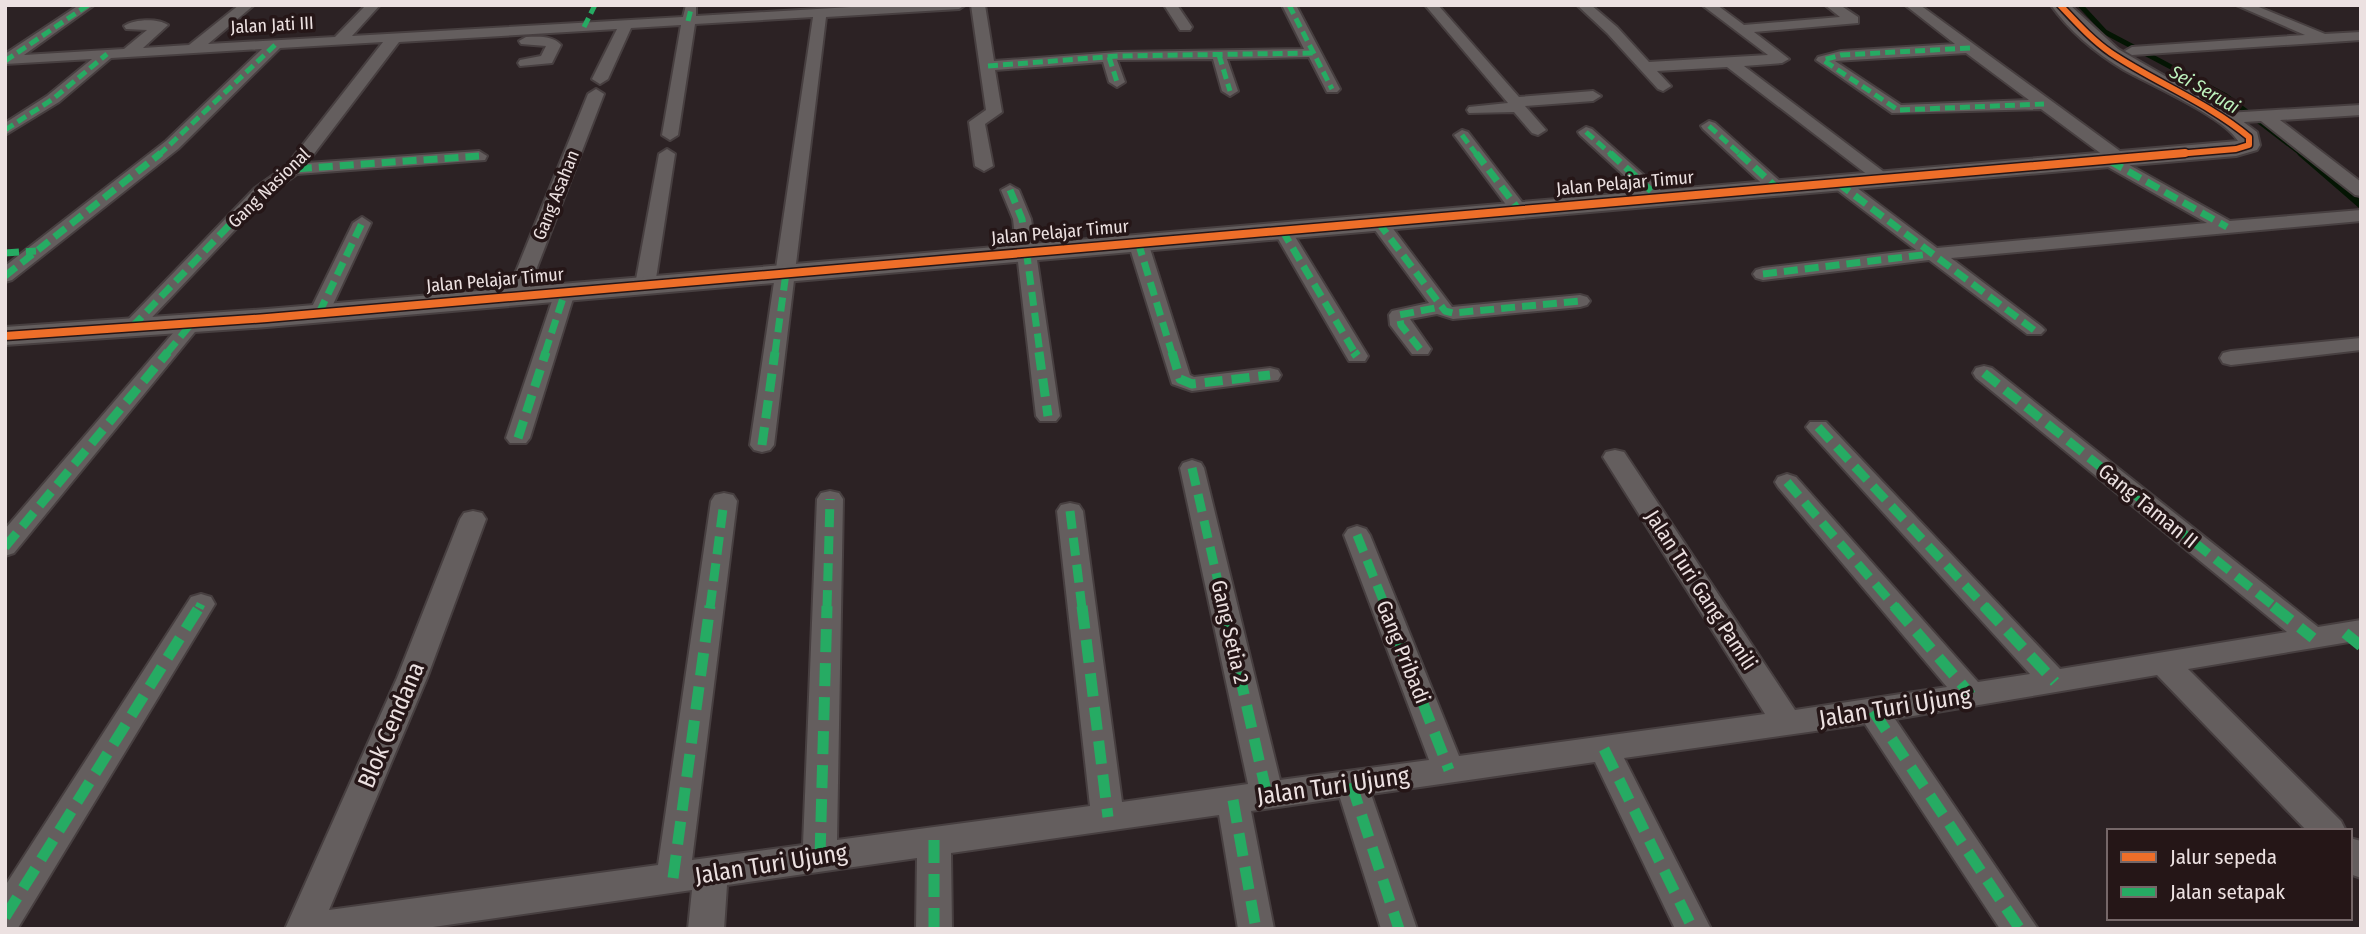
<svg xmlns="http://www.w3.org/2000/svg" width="2366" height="934" viewBox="0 0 2366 934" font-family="'Fira Sans Condensed',sans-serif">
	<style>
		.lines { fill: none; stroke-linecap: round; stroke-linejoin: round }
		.stream-far1 { stroke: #041503; stroke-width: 5 }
		.stream { stroke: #041503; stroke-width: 7 }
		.street-casing { stroke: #473f40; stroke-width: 4 }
		.secondary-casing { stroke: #473f40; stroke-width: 4 }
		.street { fill: #645e5e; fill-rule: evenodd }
		.secondary { fill: #645e5e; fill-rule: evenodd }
		.quiet-far3 { stroke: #26ab63; stroke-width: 5; stroke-dasharray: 10 5; stroke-linecap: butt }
		.quiet-far2 { stroke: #26ab63; stroke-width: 7; stroke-dasharray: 14 7; stroke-linecap: butt }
		.quiet-far1 { stroke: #26ab63; stroke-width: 9; stroke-dasharray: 18 9; stroke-linecap: butt }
		.quiet { stroke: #26ab63; stroke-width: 11; stroke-dasharray: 23 11; stroke-linecap: butt }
		.cycleway-far1-casing { stroke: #251617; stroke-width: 9 }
		.cycleway-casing { stroke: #251617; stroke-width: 11 }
		.cycleway-far1 { stroke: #ee6e29; stroke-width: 6 }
		.cycleway { stroke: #ee6e29; stroke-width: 8 }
		.labels { text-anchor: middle; stroke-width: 7; stroke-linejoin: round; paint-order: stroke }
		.far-street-label { font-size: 18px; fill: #ece1e1; stroke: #251617 }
		.far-water-label { font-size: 19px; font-style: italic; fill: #bdf2bd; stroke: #251617 }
		.street-label { font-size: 21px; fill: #ece1e1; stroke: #251617 }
		.near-street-label { font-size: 24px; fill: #ece1e1; stroke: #251617 }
	</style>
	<rect width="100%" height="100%" fill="#2c2224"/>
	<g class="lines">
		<path class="stream-far1" d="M2080,5L2105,32L2226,96L2303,155"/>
		<path class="stream" d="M2301,153L2361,205"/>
		<g class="street-casing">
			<g id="street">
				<path d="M79,5H94L24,55L124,49L147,30L126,29L124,26C134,19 158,18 168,25L143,48L189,45L239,5H254L208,44L335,37L366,5H380L352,36L683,17L686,5H696V16L885,5H965L959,9L826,17L774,445L770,450L762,452L754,450L750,445L813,17L695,24L678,135L670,140L662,135L681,25L631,28L608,79L600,84L592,79L617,29L399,42L307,163L479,151L487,156L485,160L297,174L267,196L139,331H125L121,327L125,323L255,188L287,165L383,42L280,48L178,149L12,280L5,282V266L166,141L262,49L111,58L59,102L5,135V123L47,96L92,59L5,64V54Z"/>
				<path d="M971,5H985L994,61L1118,52L1304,49L1282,5H1296L1340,89L1337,92H1327L1309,57L1227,59L1238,91L1230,96L1222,91L1213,59L1117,60L1125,82L1117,87L1109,82L1103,62L995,70L1002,112L985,124L993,166L984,171L975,166L969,122L986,110Z"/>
				<path d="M1164,5H1177L1192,27L1190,30H1180Z"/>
				<path d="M1425,5H1438L1519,97L1593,91L1601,96L1593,101L1525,106L1546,130L1538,135L1532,133L1514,112L1469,113L1467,110L1469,107L1508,103Z"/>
				<path d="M1577,5H1591L1617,27L1649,62L1768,55L1702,5H1717L1744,25L1840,17L1825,5H1840L1858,17V23L1754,32L1789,59L1782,63L1744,66L1892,178L1889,182H1877L1727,67L1657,71L1671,86L1663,91L1658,89L1607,33Z"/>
				<path d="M1905,5H1920L2124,154L2126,158L2124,162L2230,221L2361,210V221L1951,258L2041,326L2045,330L2041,334H2027L1929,260L1763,280L1756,278L1753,274L1756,270L1763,268L1916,250L1832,186L1829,182L1832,178H1844L1937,248L2207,223L2101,163L2098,159L2103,155L2041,109L1892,113L1816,60L1818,57L1841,51L1955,44ZM1966,53L2029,100L1901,105L1835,61Z"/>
				<path d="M2236,5H2254L2325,34L2361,32V40L2132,55L2125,51L2132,47L2305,35Z"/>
				<path d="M526,37C538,37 552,35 561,45L552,63L520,66L518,63L520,60L541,56L546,46L521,44L519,41Z"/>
				<path d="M596,89L604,94L526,296L523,300H509L506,296L588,94Z"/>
				<path d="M2361,105V115L2280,120L2361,182V196L2355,195L2261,121L2227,123L2219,118L2227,113Z"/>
				<path d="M1709,121L1715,123L1783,184L1786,188L1783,192H1771L1703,129L1701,126Z"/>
				<path d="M1586,127L1592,129L1665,194L1668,198L1665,202H1653L1580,135L1578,132Z"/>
				<path d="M1462,130L1468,132L1525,206L1528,210L1525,214H1513L1454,135Z"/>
				<path d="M667,149L675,154L655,285L652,289H638L635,285L659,154Z"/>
				<path d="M1010,185L1019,190L1031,219L1060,416L1056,421H1040L1036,416L1013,219L1001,190Z"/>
				<path d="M1378,216L1385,218L1452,307L1580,295L1587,297L1590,301L1587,305L1580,307L1453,319L1437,314L1410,319L1431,349L1428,354H1412L1390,325L1389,315L1392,311L1429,303L1369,222Z"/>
				<path d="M362,217L371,223L329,313L326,317H312L309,313L353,223Z"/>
				<path d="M1282,224L1291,230L1368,356L1365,361H1349L1346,356L1273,230Z"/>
				<path d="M1138,236L1148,242L1190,375L1194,377L1270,368L1278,370L1281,375L1278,380L1192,391L1172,384L1128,242Z"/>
				<path d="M565,286L572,288L575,292L530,438L526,443H510L506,438L555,292L558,288Z"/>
				<path d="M192,317L199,319L203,323L199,327L14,553L5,556V529L185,319Z"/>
				<path d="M2361,338V350L2231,365L2223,363L2220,358L2223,353L2231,351Z"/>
				<path d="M1984,366L1992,368L2318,627L2361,620V640L2188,669L2341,821L2346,831H2307L2157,675L1895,719L2038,929H2000L1865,724L1624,758L1711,929H1675L1595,762L1371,794L1417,929H1381L1340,798L1251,811L1274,929H1238L1219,815L951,853L952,929H916L917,858L727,885L724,929H688L692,890L419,929H285L397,678L460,519L464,513L473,511L482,513L486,519L427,678L329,910L658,865L711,501L715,495L724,493L733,495L737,501L692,860L803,845L817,499L821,493L830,491L839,493L843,499L837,840L1090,806L1057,511L1061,505L1070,503L1079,505L1083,511L1122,802L1248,784L1180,468L1183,463L1192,460L1201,463L1204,468L1280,780L1429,760L1344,535L1348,529L1357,526L1366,529L1370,535L1459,756L1765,714L1603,457L1606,452L1615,450L1624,452L1795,710L1947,687L1778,487L1775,482L1778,477L1787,474L1796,477L1978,682L2030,674L1810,432L1806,427L1810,422H1826L2060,669L2287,632L1976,378L1973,373L1976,368Z"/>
				<path d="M201,594L211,597L215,604L18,928L5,929V886L191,597Z"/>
				<path d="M2350,838L2361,841V878L2350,874Z"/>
			</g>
		</g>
		<g class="secondary-casing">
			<path id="secondary" d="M2051,5H2070L2118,49L2241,120L2257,132L2260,145L2257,150L2236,156L267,327L5,345V327L267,309L2238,141C2224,117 2151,85 2124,70C2096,53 2070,32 2051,5Z"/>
		</g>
		<use href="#street" class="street"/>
		<use href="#secondary" class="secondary"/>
		<g class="quiet-far3">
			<path d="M1289,5L1332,89"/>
			<path d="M688,21L692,5"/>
			<path d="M584,27L595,5"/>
			<path d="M1970,48L1841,55L1823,60L1898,110L2044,104"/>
			<path d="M1219,55L1230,91"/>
			<path d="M1109,57L1117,82"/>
			<path d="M5,61L88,5"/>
			<path d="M988,66L1118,56L1314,53"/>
			<path d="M1709,126L1741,155"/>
			<path d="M5,130L53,99L107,54"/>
			<path d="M1586,132L1612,155"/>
			<path d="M1462,135L1477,155"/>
			<path d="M159,155L275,45"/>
		</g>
		<g class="quiet-far2">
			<path d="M1476,153L1519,210"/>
			<path d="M1610,153L1659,198"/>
			<path d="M1739,153L1777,188"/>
			<path d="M2110,161L2227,227"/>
			<path d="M1838,183L2034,330"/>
			<path d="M1010,190L1022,219L1040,353"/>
			<path d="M1378,222L1445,311L1453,313L1580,301"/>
			<path d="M1282,230L1355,353"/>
			<path d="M1138,242L1172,353"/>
			<path d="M5,253L36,251"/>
			<path d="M1763,274L1930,254"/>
			<path d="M5,276L161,153"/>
			<path d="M319,313L362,223"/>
			<path d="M132,327L261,192L293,169L479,156"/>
			<path d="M1420,349L1401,325L1399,315L1440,307"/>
			<path d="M167,353L192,323"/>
			<path d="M545,353L565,292"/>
			<path d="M775,353L786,273"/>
		</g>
		<g class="quiet-far1">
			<path d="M1039,352L1048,416"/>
			<path d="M1172,352L1180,379L1192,384L1270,375"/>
			<path d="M1354,352L1357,356"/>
			<path d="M1984,373L2276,608"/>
			<path d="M1818,427L1986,608"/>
			<path d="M518,438L546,352"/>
			<path d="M762,445L775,352"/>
			<path d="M1192,468L1224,608"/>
			<path d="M1787,482L1896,608"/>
			<path d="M1070,511L1082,608"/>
			<path d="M1357,535L1386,608"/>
			<path d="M5,547L168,352"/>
			<path d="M199,608L201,604"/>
			<path d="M710,608L724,501"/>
			<path d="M827,608L830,499"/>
		</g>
		<g class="quiet">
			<path d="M1082,606L1108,817"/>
			<path d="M1224,606L1267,795"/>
			<path d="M1385,606L1449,770"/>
			<path d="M1894,606L1971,695"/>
			<path d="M1984,606L2055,682"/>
			<path d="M2273,606L2313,638"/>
			<path d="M2345,633L2361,646"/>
			<path d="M1873,711L2020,929"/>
			<path d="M1604,749L1693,929"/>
			<path d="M1351,783L1399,929"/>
			<path d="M1233,800L1256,929"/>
			<path d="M934,840V929"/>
			<path d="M820,856L827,606"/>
			<path d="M673,878L710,606"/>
			<path d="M5,917L200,606"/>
		</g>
		<g class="cycleway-far1-casing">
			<path id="cycleway-far1" d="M2060,5C2076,22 2092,40 2111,53C2156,83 2207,102 2249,137V145L2236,149L2165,155"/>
		</g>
		<g class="cycleway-casing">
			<path id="cycleway" d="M5,336L267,318L2185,153"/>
		</g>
		<use href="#cycleway-far1" class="cycleway-far1"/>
		<use href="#cycleway" class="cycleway"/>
	</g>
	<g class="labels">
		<g class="far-street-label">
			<text transform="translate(272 25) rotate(-3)" y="6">Jalan Jati III</text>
			<text transform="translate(1625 183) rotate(-5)" y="6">Jalan Pelajar Timur</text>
			<text transform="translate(269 188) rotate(-44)" y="6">Gang Nasional</text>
			<text transform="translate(556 195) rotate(-68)" y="6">Gang Asahan</text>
			<text transform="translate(1060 232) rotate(-5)" y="6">Jalan Pelajar Timur</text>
			<text transform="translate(495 280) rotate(-5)" y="6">Jalan Pelajar Timur</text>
		</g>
		<g class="far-water-label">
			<text transform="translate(2205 89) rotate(30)" y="7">Sei Seruai</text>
		</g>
		<g class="street-label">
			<text transform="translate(2148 506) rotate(39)" y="7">Gang Taman II</text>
			<text transform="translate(1701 590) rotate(57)" y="7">Jalan Turi Gang Pamili</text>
			<text transform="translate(1230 632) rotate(77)" y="7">Gang Setia 2</text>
			<text transform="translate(1403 652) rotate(68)" y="7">Gang Pribadi</text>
		</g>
		<g class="near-street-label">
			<text transform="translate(1895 707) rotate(-9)" y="8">Jalan Turi Ujung</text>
			<text transform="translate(391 725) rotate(-67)" y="8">Blok Cendana</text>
			<text transform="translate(1333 786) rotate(-8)" y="8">Jalan Turi Ujung</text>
			<text transform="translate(771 864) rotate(-9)" y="8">Jalan Turi Ujung</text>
		</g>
	</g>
	<rect width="2366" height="934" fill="none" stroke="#ece1e1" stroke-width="14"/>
	<rect x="2107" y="829" width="245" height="91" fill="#251617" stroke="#756768" stroke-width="2"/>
	<rect x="2121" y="852" width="35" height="10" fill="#ee6e29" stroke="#756768" stroke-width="2"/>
	<text x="2170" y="864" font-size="21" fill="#ece1e1">Jalur sepeda</text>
	<rect x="2121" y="887" width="35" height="10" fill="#26ab63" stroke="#756768" stroke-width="2"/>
	<text x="2170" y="899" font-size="21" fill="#ece1e1">Jalan setapak</text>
</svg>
